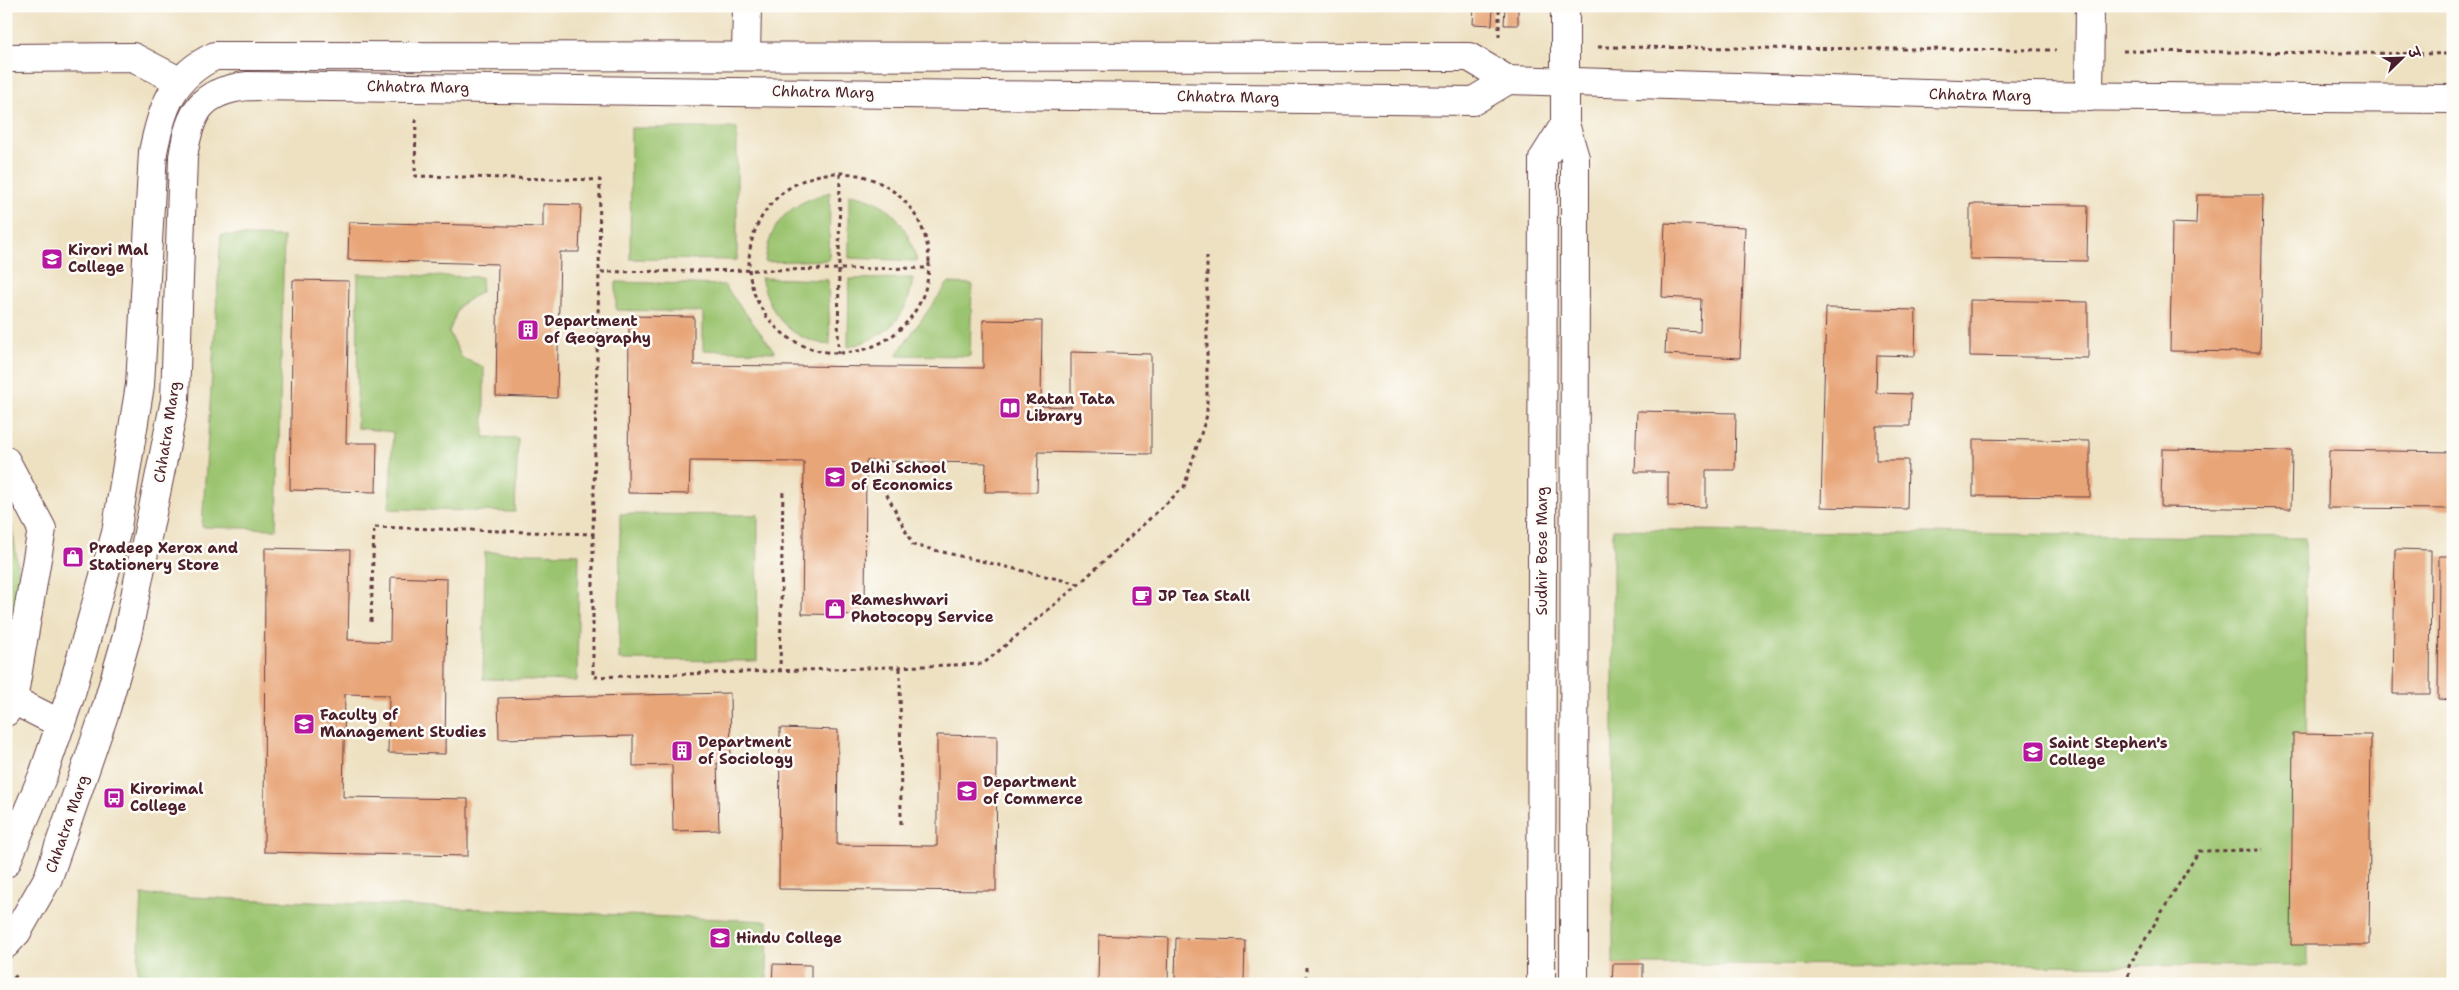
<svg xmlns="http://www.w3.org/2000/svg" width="2459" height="990" viewBox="0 0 2459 990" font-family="'Shantell Sans','Playpen Sans Deva',sans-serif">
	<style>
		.green { fill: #9bc470; stroke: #72724e }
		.building { fill: #e8a578 }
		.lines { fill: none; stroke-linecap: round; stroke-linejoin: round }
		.minor-casing { stroke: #633c42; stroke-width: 30 }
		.tertiary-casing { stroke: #633c42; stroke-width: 30 }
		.path { stroke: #633c42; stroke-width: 3; stroke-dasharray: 4 4; stroke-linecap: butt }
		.minor { stroke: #fff; stroke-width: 28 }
		.tertiary { stroke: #fff; stroke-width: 28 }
		.labels { text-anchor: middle; stroke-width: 5; stroke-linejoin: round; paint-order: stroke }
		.street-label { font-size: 15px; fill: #4a1f2b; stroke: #fdfcf7 }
		.poi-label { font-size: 15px; font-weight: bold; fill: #4a1f2b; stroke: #fdfcf7; text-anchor: start }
	</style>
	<rect width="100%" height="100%" fill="#fdfcf7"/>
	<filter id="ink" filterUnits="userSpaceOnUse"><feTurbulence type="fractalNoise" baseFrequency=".02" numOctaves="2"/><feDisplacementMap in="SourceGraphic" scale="10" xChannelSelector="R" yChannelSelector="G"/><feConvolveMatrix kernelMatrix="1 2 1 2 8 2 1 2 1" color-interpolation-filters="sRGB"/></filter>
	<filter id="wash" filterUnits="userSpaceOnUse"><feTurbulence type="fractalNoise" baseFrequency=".0096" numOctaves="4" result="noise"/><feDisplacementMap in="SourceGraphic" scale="20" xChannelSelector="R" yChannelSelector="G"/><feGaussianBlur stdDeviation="1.12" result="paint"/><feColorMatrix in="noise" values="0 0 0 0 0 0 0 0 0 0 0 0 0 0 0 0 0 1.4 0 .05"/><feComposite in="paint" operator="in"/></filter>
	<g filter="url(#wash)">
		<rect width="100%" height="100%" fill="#eee1c2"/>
		<g class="green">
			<path d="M631,128H737V260L630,259Z"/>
			<path d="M830,192L829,260L765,262C770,220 791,203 830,192Z"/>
			<path d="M849,194C890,200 906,222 917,261L849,258Z"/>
			<path d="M221,235L284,237L277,529L202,527Z"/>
			<path d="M358,274L481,277L482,291L459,306L449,332L462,358L484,367V437L518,438L515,512L389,509L393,432L357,428Z"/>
			<path d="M761,278L828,280L830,345C789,339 772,318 761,278Z"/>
			<path d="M913,278C908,318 887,337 848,347L849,279Z"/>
			<path d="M616,282L724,285L775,352L703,350V312L616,310Z"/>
			<path d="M948,283L972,284L970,356L896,355Z"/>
			<path d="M6,488L20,581L6,642Z"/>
			<path d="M620,514L758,515L757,661L619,660Z"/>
			<path d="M1613,529L2305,538L2308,966L1613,964Z"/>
			<path d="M485,552L579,554L577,681L483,679Z"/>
			<path d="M142,895L768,921L767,984H137Z"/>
		</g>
		<g id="blocks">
			<g class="building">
				<path d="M1474,6H1493L1492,25L1473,24Z"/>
				<path d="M1505,6H1518V25H1504Z"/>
				<path d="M2197,195H2263L2260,352L2170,351L2172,223L2196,224Z"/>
				<path d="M543,204L581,205L579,252H560L557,398L496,396L498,264L348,260L349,222L543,227Z"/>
				<path d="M1970,204L2088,205L2087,261L1970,259Z"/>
				<path d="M1665,223L1745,227L1740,358L1665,354L1666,330L1700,332L1701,299L1662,297Z"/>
				<path d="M293,280L349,281L346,443H377L376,492L290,490Z"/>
				<path d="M1970,300L2088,302V358L1970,356Z"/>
				<path d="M1826,308L1916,310L1915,356L1877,355L1876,393L1911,394L1910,426H1876V460H1908L1907,509L1821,507Z"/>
				<path d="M629,316L694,317V365L983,368V320L1042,321L1041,406L1071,407V352L1151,354V454L1038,452L1037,492H985L986,463L866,461L865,615L802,614L804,462L690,461L689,494L628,493Z"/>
				<path d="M1637,411L1736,413L1735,470H1706V507L1668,506V472H1635Z"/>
				<path d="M1973,439L2090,441V497L1973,496Z"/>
				<path d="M2162,449L2292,451L2291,509L2161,507Z"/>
				<path d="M2329,450L2453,452V509L2328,508Z"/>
				<path d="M265,548L350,550L348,640L390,642L391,577L447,579L445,754L388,753L389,695L345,694L343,797L468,799V856L264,852Z"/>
				<path d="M2395,549L2431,550L2430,694H2393Z"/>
				<path d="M2439,556H2453V700L2438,699Z"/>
				<path d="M730,693L731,763H717L719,830L673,831L672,765L633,766V736L499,739L498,698Z"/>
				<path d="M780,728L838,730L837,845L937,846V735L997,736L996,891L779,889Z"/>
				<path d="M2293,734L2371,735L2369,945H2291Z"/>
				<path d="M1099,935L1169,938L1168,983L1098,982Z"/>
				<path d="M1176,938L1245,940L1244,982L1175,980Z"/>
				<path d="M773,964L811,965V984H772Z"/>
				<path d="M1613,964H1643V984H1612Z"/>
				<path d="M1355,981L1420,982V984H1354Z"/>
			</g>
		</g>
	</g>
	<g filter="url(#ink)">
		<use href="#blocks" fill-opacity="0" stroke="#633c42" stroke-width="1"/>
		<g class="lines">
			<g class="minor-casing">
				<g id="minor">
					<path d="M746,55L747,6"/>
					<path d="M6,58L133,57L179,81"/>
					<path d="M2089,97L2090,6"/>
					<path d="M6,461L42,529L13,700L6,712"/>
					<path d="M13,700L61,724"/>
				</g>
			</g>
			<g class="tertiary-casing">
				<g id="tertiary">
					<path d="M1565,6V124L1575,158V189L1574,984"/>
					<path d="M6,863L43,775L70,697L116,533L140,385L153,152C162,108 172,76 215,56L1469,57L1508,80L2024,96L2453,99"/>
					<path d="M6,944L17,932L48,878L106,709L127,636L175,400L183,157C190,112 200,91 248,86L1473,101L1508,80"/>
					<path d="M1541,984L1543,159L1565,124"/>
				</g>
			</g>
			<g class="path">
				<path d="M1499,37V10"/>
				<path d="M1598,47L2056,50"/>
				<path d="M2123,51L2453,54"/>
				<path d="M416,119L415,176L600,180L599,272L929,268"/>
				<circle cx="839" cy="263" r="90"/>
				<path d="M838,354L840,173"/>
				<path d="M883,487L913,545L1079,584"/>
				<path d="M593,534V677L983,664L1079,584L1184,487L1207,415V256"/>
				<path d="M371,622L374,527L593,534L599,272"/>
				<path d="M900,668L901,828"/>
				<path d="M780,672L783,488"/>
				<path d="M1306,967V984"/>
				<path d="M8,984L17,975"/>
				<path d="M2128,984L2129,966L2199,851L2263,850"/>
			</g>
			<use href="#minor" class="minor"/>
			<use href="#tertiary" class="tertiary"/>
		</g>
	</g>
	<defs>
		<g id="university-square" transform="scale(1.125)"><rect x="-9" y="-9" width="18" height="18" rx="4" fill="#b5179e" stroke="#fdfcf7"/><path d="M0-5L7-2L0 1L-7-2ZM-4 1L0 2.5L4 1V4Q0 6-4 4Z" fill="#fff"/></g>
		<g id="building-square" transform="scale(1.125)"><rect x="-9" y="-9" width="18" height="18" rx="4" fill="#b5179e" stroke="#fdfcf7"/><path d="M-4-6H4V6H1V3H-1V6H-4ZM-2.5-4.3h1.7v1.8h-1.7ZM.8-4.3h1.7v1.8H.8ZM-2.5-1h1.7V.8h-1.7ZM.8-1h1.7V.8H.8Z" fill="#fff"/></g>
		<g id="library-square" transform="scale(1.125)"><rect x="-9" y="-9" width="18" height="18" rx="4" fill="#b5179e" stroke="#fdfcf7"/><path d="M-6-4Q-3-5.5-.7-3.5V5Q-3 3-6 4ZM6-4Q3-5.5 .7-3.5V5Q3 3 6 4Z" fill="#fff"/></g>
		<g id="shop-square" transform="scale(1.125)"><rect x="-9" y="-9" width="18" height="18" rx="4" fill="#b5179e" stroke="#fdfcf7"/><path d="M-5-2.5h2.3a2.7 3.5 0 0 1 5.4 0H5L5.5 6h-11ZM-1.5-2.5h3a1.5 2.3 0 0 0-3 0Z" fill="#fff"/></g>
		<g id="cafe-square" transform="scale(1.125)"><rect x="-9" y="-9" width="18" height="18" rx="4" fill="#b5179e" stroke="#fdfcf7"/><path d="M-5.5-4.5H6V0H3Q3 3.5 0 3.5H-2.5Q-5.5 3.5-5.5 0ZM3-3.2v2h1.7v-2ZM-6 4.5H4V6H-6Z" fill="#fff"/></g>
		<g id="bus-square" transform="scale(1.125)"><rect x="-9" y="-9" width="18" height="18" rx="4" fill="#b5179e" stroke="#fdfcf7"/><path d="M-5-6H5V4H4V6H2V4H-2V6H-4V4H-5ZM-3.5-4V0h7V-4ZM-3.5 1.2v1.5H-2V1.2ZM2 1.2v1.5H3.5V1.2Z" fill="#fff"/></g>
	</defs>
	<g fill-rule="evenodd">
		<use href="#university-square" x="52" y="259"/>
		<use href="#building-square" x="528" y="330"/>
		<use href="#library-square" x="1010" y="408"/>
		<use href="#university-square" x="835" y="477"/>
		<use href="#shop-square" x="73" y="557"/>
		<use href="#cafe-square" x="1142" y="596"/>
		<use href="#shop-square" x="835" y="609"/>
		<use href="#university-square" x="304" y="724"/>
		<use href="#building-square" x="682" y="751"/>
		<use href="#university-square" x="2033" y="752"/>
		<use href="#university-square" x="967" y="791"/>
		<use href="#bus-square" x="114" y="798"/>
		<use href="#university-square" x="720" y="938"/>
	</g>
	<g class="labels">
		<g class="street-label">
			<text transform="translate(418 87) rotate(1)" y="5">Chhatra Marg</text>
			<text transform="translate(823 92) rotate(1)" y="5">Chhatra Marg</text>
			<text transform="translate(1980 95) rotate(1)" y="5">Chhatra Marg</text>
			<text transform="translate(1228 97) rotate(1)" y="5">Chhatra Marg</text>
			<text transform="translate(167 432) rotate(-81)" y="5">Chhatra Marg</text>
			<text transform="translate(1542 551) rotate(-90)" y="5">Sudhir Bose Marg</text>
			<text transform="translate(67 824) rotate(-71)" y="5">Chhatra Marg</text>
		</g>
		<g class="poi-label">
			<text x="68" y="255">Kirori Mal<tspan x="68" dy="17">College</tspan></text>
			<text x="544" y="326">Department<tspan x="544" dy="17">of Geography</tspan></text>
			<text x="1026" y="404">Ratan Tata<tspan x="1026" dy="17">Library</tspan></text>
			<text x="851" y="473">Delhi School<tspan x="851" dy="17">of Economics</tspan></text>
			<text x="89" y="553">Pradeep Xerox and<tspan x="89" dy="17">Stationery Store</tspan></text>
			<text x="1158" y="601">JP Tea Stall</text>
			<text x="851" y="605">Rameshwari<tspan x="851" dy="17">Photocopy Service</tspan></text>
			<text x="320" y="720">Faculty of<tspan x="320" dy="17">Management Studies</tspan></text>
			<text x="698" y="747">Department<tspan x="698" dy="17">of Sociology</tspan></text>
			<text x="2049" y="748">Saint Stephen's<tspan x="2049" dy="17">College</tspan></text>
			<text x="983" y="787">Department<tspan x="983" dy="17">of Commerce</tspan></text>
			<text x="130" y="794">Kirorimal<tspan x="130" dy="17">College</tspan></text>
			<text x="736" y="943">Hindu College</text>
		</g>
	</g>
	<rect width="2459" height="990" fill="none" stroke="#fdfcf7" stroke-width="25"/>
	<g transform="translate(2402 58) rotate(67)" stroke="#fdfcf7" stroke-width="4" paint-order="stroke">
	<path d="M0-4L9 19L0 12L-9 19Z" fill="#4a1f2b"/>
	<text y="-8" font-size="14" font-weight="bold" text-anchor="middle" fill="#4a1f2b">उ</text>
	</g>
</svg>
